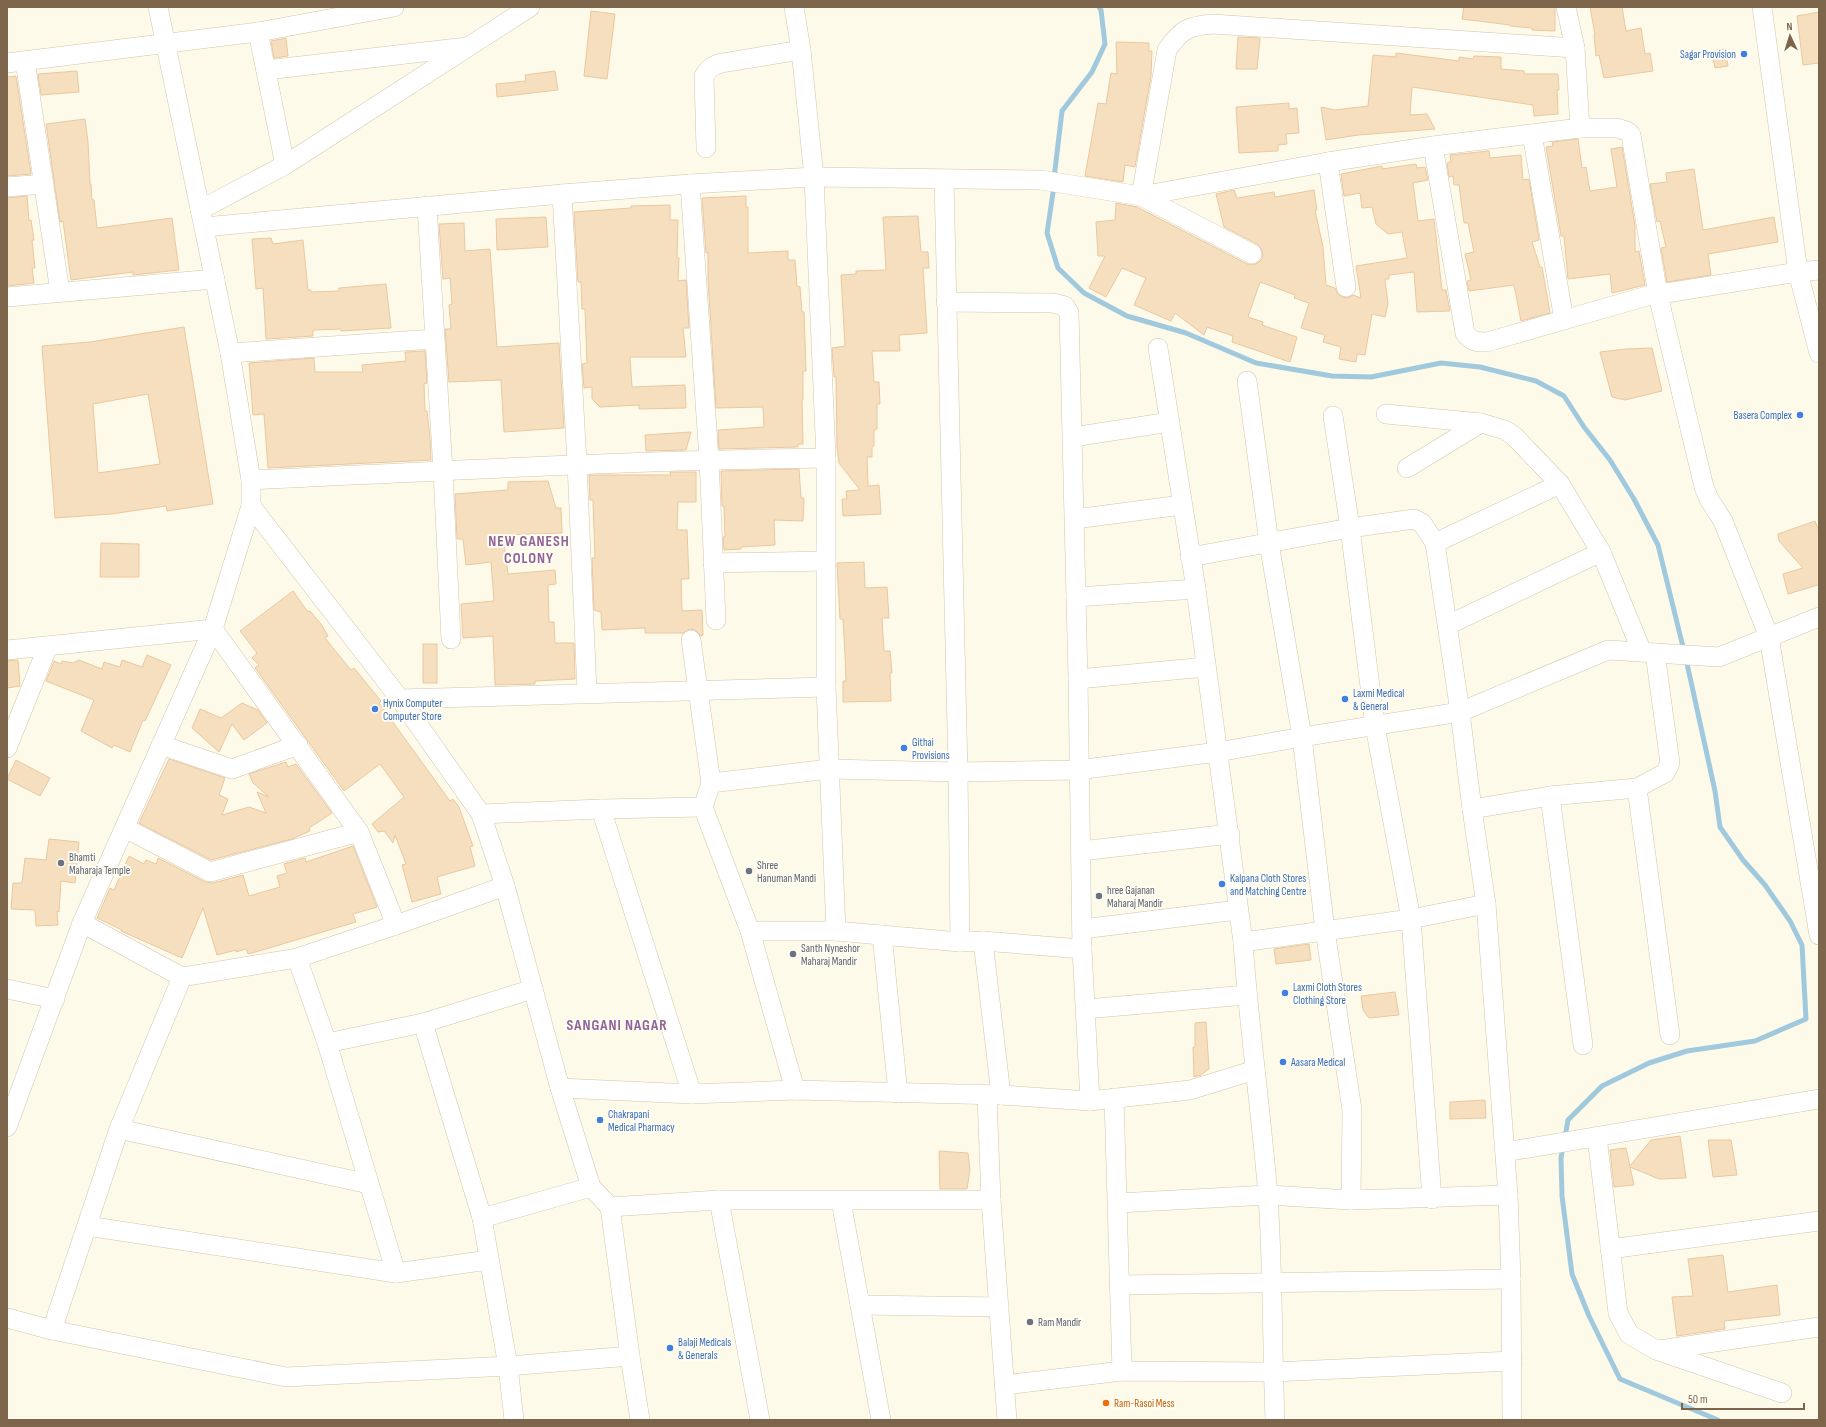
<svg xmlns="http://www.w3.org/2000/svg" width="1826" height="1427" viewBox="0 0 1826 1427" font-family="'Sofia Sans Condensed',sans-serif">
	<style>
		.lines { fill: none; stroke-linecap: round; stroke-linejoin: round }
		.stream { stroke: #a1c9dd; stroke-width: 5 }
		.building { fill: #f6dfbf; stroke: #eac89e; fill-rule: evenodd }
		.minor-casing { stroke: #d3c4ae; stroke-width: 20 }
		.minor { stroke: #fff; stroke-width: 19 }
		.shop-dot { fill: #3f7fe0; stroke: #fffcf2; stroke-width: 1.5 }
		.worship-dot { fill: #6b7280; stroke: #fffcf2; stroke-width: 1.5 }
		.food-dot { fill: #e8710a; stroke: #fffcf2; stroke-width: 1.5 }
		.labels { text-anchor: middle; stroke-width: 4; stroke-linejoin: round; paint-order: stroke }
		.shop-label { font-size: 11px; fill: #366cbe; stroke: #fffcf2; text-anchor: start }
		.worship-label { font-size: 11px; fill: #5b616d; stroke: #fffcf2; text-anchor: start }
		.food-label { font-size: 11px; fill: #c56008; stroke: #fffcf2; text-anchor: start }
		.district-label { font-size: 15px; font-weight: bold; letter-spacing: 1px; fill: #8f6298; stroke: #fffcf2 }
	</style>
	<rect width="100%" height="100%" fill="#fefaea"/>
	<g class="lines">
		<g class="stream">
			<path d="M1054,178L1062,111L1092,72L1105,44L1101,10L1099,7"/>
			<path d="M1054,186L1047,233L1058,268L1084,293L1127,316L1186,333L1256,363L1332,376L1371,377L1441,363L1480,367L1536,381L1564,396L1584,427L1610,460L1634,499L1658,545L1684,651"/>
			<path d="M1565,1137L1568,1120L1602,1086L1649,1063L1687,1051L1755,1041L1806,1019L1802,945L1790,921L1765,885L1743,860L1720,827L1715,791L1686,659"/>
			<path d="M1563,1147L1561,1158L1562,1196L1572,1274L1589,1316L1620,1379L1718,1420"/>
		</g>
	</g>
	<g class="building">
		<path d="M1464,7H1555V31L1532,30V28L1510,26V25L1462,19Z"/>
		<path d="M1590,7H1622L1626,31L1641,28L1645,54L1650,53L1653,71L1604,78L1599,55L1596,56L1594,35H1595Z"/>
		<path d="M591,11L615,14L607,79L584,76Z"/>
		<path d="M1819,12V63L1803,65L1797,16Z"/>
		<path d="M1238,37L1260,38L1257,69H1236Z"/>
		<path d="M286,38L288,56L274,58L271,41Z"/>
		<path d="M1116,42L1149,43V51H1152L1151,76L1135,167L1125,165L1123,182L1085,176L1098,103L1106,104L1111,73L1117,74Z"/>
		<path d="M1725,49L1728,66L1715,68L1712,51Z"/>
		<path d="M1396,53L1459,61V57L1473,59L1474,56L1501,57V69L1524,71V74H1558L1559,90H1557L1558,114L1534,116L1533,105L1412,87L1410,115L1427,114L1435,129L1358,135L1326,140L1321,107L1335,110L1368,106L1373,55L1396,57Z"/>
		<path d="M77,71L79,92L41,95L38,74Z"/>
		<path d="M555,71L558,90L497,97L496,84L526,81L525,75Z"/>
		<path d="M16,76L31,174L7,176V77Z"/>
		<path d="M1289,103V109L1297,108L1299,133L1286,134L1287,144L1278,145V151L1239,153L1236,107Z"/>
		<path d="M85,119L88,142L90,184H91L92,200H94L97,228L172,218L179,270L133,275V272L71,280L63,221L60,222L46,124Z"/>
		<path d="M1578,139L1582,168L1586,167L1590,191L1617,187L1611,149L1622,147L1635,226V252L1639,251L1645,285L1612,293L1610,274L1568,279L1564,236H1561L1546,147L1553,146L1552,142Z"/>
		<path d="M1489,151L1490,158L1521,155L1523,180L1529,179L1539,240L1532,242L1540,267H1542L1550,313L1521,321L1514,285L1469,291L1467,281L1471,280L1465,254L1474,252L1468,223H1464L1459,185H1454L1453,176L1449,177L1447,163L1451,162L1450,155Z"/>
		<path d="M1416,164L1417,168L1425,167L1428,180L1413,183L1418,221L1434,219L1442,290H1446L1450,311L1417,312L1414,272L1389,275V279H1385L1388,304L1385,317L1372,314L1365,355L1357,354L1356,362L1339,359L1341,347L1323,342L1325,335L1301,328L1309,303L1294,298L1295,295L1260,282L1248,317L1263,322L1262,325L1297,337L1290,362L1232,342L1233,336L1207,327L1204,335L1175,313L1171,321L1134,305L1146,278L1122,268L1106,297L1089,288L1105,256H1098L1096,222L1115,220L1116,203L1137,207L1247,264L1253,265L1258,263L1262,259L1263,254L1261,248L1257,244L1224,227L1216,194L1234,190L1237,198L1274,192L1275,197L1314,190L1317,210H1315L1323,247L1326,285L1335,288L1338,294L1342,297L1348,298L1353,295L1361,298L1356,266L1407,258L1402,232L1388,234L1376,224L1372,207L1362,208L1360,193L1344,196L1341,174L1382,166V169Z"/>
		<path d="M1694,169L1703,230L1774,217L1778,242L1708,254L1711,275L1667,282L1661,248L1666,247L1660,221L1657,222L1650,184L1667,182L1666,173Z"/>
		<path d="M27,196L29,221L31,220L34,240H32L35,268H32L34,283L7,286V198Z"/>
		<path d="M746,196V207H748V253L788,251V260H795L797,286L800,287L802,312H804L806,371H803V400H802L803,444H798V447L719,449L718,430L764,427L763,407L716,408L708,279V252L706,253L702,198Z"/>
		<path d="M670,205V220H678L677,258H679L678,281L686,280L689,328H683L686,357H630L632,387L685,385L686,408L639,409V405L600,407L592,399V387L584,388L582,364L587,363L585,309H582L581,282H578L574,212L631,208V206Z"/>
		<path d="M918,216L921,252H928L929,268H923L927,333L899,335L900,351H872L874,382H879L880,404H877V429L874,430V446L872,447V457H867L868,486L879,485L881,514L843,516L842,499H847L846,491L860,490L839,463L837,447L836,377H834L832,348L845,346L841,275L856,274V271L886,270L883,217Z"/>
		<path d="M546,217L548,247L497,250L496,219Z"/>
		<path d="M464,223L465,251L490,249L497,347L559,343L564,428L504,432L501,380L449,382L445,329H451L449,305L452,304L450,278L443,279L439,224Z"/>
		<path d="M271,238L273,244L303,240L308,290H311V292L339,291V288L386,284L391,328L341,331V329L313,330V336L266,339L263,288L256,289L252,239Z"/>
		<path d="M184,327L213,504L167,511L166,506L111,514L55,518L42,346L90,342ZM148,394L160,464L98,473L93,404Z"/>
		<path d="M1652,348L1662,391L1625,400L1612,397L1600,352L1625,349Z"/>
		<path d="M425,351L427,383L424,384L425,411H427L430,438L431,460L268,468L264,414L253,415L249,363L314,358L315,372H363L362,365L406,361L405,352Z"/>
		<path d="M691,432L686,450L646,451L645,435Z"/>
		<path d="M799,469L801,498H804L803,521L774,520L775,545L741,547V549L724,550L723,537H725L724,506H722L721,471Z"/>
		<path d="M670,472H696V502H678L677,530H687L689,579H681L682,611L702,610L703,635L701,636L695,630L690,629L682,634V633H645V628L602,630L601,612L594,610L592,558H595L593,500H590L589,475H671Z"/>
		<path d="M548,481L556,508H561L562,533L503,535L508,574L555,570L556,584L548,585L549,622H554L555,643H574L575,679L535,681V684L495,685L493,636L463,638L461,604L494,601L491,562L466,565L463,539H457L455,494L508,490V482Z"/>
		<path d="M1815,521L1819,531V587L1818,585L1788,594L1783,574L1803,568L1779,541L1778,534Z"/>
		<path d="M101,543L139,544V577H100Z"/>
		<path d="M864,562L865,588L887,587L889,618H882L884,651H890L892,673H890L891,701L843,702V681H846L845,655L843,619H840L837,563Z"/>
		<path d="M293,591L308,612L310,611L321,624L328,636L325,638L351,670L354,668L381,701L379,703L450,801L453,799L459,807L473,846L470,847L475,866L437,877L441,894L412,902L402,865L406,864L395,835L393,843L384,831L378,832L372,824L404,797L380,764L344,791L255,668L259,665L252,658L257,653L240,631Z"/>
		<rect x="423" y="644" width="14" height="39"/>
		<path d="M147,655L171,665L145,721L143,720L130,752L114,745L112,748L81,731L94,700L46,681L54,661L61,664L62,661L73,663L79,660L102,669L104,662L120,667L122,660L142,667Z"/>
		<path d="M18,660L20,686L7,688V661Z"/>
		<path d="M242,703L258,710L267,723L244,740L232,724L219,752L192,728L200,709L221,718Z"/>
		<path d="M169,759L225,778L219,795L228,799L222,815L249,807L266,813L257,792L269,797L253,783L249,774L286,762L288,767L296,764L332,813L309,828L310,831L292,839L211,860L139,823Z"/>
		<path d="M16,760L50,778L40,796L7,779Z"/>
		<path d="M49,839L79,842L75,883L61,881L59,912L57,911L58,925L36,926L35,910L11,909L13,883H22L25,858L46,860Z"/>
		<path d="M353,846L377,907L353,914L356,922L259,951L248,954L246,949L236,952V950L217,955L203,908L182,958L121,931L122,930L97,918L110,888L114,890L129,856L144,864L146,860L156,864L158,858L205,882L213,883L243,875L249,896L280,887L277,876L287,873L284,864L305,858L306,862Z"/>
		<path d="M1309,944L1311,960L1276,964L1274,949Z"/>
		<path d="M1395,992L1399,1015L1369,1018L1363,1010L1361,996Z"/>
		<path d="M1206,1022L1209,1069L1201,1075L1194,1077L1193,1047H1195V1023Z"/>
		<path d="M1485,1100L1486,1118L1450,1119V1102Z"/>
		<path d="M1680,1136L1686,1178L1659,1179L1630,1167L1634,1185L1614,1187L1610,1150L1626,1148L1630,1166L1651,1140Z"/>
		<path d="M1708,1140H1731L1737,1175L1713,1177Z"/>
		<path d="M939,1151L968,1153L970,1170L967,1189H940Z"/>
		<path d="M1723,1255L1728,1292L1777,1285L1780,1315L1724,1321L1725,1329L1677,1336L1672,1297L1693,1296L1688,1259Z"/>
	</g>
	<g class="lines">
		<g class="minor-casing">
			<g id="minor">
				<path d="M794,7L801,50L814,177L826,458V687L836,931"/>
				<path d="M1566,7L1575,48L1580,128"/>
				<path d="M1762,7L1798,272L1819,353"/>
				<path d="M258,32L285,165"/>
				<path d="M25,61L60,292"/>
				<path d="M7,63L258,32L394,7"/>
				<path d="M266,70L467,47"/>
				<path d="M1532,134L1564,320"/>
				<path d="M1433,146L1465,333C1471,342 1477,342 1487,342L1647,296L1798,272L1819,270"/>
				<path d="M706,148L704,76C709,68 713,65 722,63L801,50"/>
				<path d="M1328,162L1346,287"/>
				<path d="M944,180L958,772L960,942"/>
				<path d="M690,184L709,459L716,620"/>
				<path d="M7,187L44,184"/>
				<path d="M562,194L577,463L587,692"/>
				<path d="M427,206L443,471L451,639"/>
				<path d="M200,210L285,165L530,7"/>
				<path d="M204,227L562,194L690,184L814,177L1041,180L1141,196L1328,162L1433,146L1580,128H1617L1627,131L1631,135L1658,295L1704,487L1709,499L1723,521L1769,637L1819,935"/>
				<path d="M1252,254L1141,196L1167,50C1181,29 1189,26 1213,24L1575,48"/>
				<path d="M7,297L215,279"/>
				<path d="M946,302L1053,303L1065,306L1069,313L1078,679L1082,949L1090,1101"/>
				<path d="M1158,348L1196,589L1243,942C1249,1027 1261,1111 1268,1196C1273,1270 1272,1345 1275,1420"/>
				<path d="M230,353L434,339"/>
				<path d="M1247,381L1269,543L1302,737L1325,930L1352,1110L1351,1200"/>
				<path d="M1386,414L1481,423L1505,430L1514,436L1560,484L1601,552L1642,652"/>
				<path d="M1333,416L1350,528L1375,726L1411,919L1432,1199"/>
				<path d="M1073,437L1170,422"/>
				<path d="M1407,468L1481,423"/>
				<path d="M251,480C443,471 634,460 826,458"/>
				<path d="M251,506L400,699L481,814L505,886L560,1088L591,1187L610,1207L630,1356L640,1420"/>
				<path d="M1075,519L1182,505"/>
				<path d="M1435,543L1560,484"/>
				<path d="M1190,557L1350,528L1414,519L1422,523L1435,543L1460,712L1472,809L1486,904L1508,1195L1511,1279L1512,1420"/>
				<path d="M713,563L826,561"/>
				<path d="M1076,597L1196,589"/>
				<path d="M1448,625L1601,552"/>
				<path d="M691,640L711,783"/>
				<path d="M7,650L213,629L359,832L396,925"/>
				<path d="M1078,679L1206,667"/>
				<path d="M400,699L826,687"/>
				<path d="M161,745L232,769L298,745"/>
				<path d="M7,748L48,646"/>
				<path d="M1637,788L1670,1035"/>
				<path d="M1550,796L1583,1045"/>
				<path d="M703,807L750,931L795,1090"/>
				<path d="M601,809L692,1094"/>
				<path d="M1472,809L1550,796L1637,788L1665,773L1670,763L1655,653"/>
				<path d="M481,814L601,809L703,807L711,783L829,769L958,772L1078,770L1218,752L1302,737L1460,712L1608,650L1719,657L1819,617"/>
				<path d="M125,828L210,872L359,832"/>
				<path d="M1081,851L1230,834"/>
				<path d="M82,923L182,977L297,958L396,925L505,886"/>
				<path d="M1082,929L1238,910"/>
				<path d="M750,931H836L960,942L983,941L1082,949"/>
				<path d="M882,935L898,1093"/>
				<path d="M983,941L1001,1095"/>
				<path d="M1243,942L1411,919L1486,904"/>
				<path d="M297,958L327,1043L396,1273"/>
				<path d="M7,989L55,999"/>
				<path d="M1086,1009L1246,995"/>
				<path d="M423,1023L482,1218L508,1366L514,1420"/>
				<path d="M327,1043L423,1023L533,989"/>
				<path d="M560,1088L692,1094L795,1090L1001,1095L1090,1101L1190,1090L1255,1070"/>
				<path d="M987,1096L991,1200L1007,1420"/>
				<path d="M1114,1098L1122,1371"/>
				<path d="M7,1127L82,923L213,629L251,506V480L230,353L158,7"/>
				<path d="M119,1129L369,1184"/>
				<path d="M1597,1137L1618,1313L1629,1334L1656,1350L1782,1393"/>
				<path d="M1505,1152L1819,1099"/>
				<path d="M719,1200L760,1420"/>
				<path d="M841,1201L881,1420"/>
				<path d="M1118,1203L1268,1195L1351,1200L1508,1195"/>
				<path d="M610,1207L719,1200H991"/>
				<path d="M482,1218L591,1187"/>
				<path d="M87,1226L396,1273L489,1260"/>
				<path d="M1610,1249L1819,1221"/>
				<path d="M1119,1285L1511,1279"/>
				<path d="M860,1305L999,1307"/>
				<path d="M7,1318L52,1330L286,1377L508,1366L630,1356"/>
				<path d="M52,1330L119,1129L182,977"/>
				<path d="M1659,1350L1819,1327"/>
				<path d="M1005,1385L1122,1371L1273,1372L1512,1361"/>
			</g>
		</g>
		<use href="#minor" class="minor"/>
	</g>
	<g class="shop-dot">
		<circle cx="1744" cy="54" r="4"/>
		<circle cx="1800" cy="415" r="4"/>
		<circle cx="1345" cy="699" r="4"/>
		<circle cx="375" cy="709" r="4"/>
		<circle cx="904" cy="748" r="4"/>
		<circle cx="1222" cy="884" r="4"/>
		<circle cx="1285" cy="993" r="4"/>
		<circle cx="1283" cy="1062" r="4"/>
		<circle cx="600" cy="1120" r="4"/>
		<circle cx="670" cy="1348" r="4"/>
	</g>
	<g class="worship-dot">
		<circle cx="61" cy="863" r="4"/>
		<circle cx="749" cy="871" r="4"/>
		<circle cx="1099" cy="896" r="4"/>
		<circle cx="793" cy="954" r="4"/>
		<circle cx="1030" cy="1322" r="4"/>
	</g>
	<circle class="food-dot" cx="1106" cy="1403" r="4"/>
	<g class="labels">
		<g class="shop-label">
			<text x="1736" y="58" text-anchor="end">Sagar Provision</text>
			<text x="1792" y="419" text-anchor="end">Basera Complex</text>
			<text x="1353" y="697">Laxmi Medical<tspan x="1353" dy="13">&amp; General</tspan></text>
			<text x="383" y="707">Hynix Computer<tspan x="383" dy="13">Computer Store</tspan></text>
			<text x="912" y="746">Githai<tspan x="912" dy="13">Provisions</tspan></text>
			<text x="1230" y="882">Kalpana Cloth Stores<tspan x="1230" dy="13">and Matching Centre</tspan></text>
			<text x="1293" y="991">Laxmi Cloth Stores<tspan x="1293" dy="13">Clothing Store</tspan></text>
			<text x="1291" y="1066">Aasara Medical</text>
			<text x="608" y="1118">Chakrapani<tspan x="608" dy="13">Medical Pharmacy</tspan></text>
			<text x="678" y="1346">Balaji Medicals<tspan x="678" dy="13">&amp; Generals</tspan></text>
		</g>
		<g class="worship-label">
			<text x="69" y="861">Bhamti<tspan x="69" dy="13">Maharaja Temple</tspan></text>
			<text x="757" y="869">Shree<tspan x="757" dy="13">Hanuman Mandi</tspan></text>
			<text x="1107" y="894">hree Gajanan<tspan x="1107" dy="13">Maharaj Mandir</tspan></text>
			<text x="801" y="952">Santh Nyneshor<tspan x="801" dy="13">Maharaj Mandir</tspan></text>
			<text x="1038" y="1326">Ram Mandir</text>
		</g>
		<g class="food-label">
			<text x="1114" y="1407">Ram-Rasoi Mess</text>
		</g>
		<g class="district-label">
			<text x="529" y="546">NEW GANESH<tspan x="529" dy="17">COLONY</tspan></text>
			<text x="617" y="1030">SANGANI NAGAR</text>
		</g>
	</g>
	<rect width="1826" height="1427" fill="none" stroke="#7c654a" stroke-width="16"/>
	<g transform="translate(1790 36) rotate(356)" stroke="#fffcf2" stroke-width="3" paint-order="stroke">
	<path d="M0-3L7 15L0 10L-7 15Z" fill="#7c654a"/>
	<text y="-6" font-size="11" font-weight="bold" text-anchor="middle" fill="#7c654a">N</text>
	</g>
	<path d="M1682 1403v6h122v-6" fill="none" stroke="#7c654a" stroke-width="2"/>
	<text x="1688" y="1403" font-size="12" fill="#7c654a" stroke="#fffcf2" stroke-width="3" paint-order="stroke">50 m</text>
</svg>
